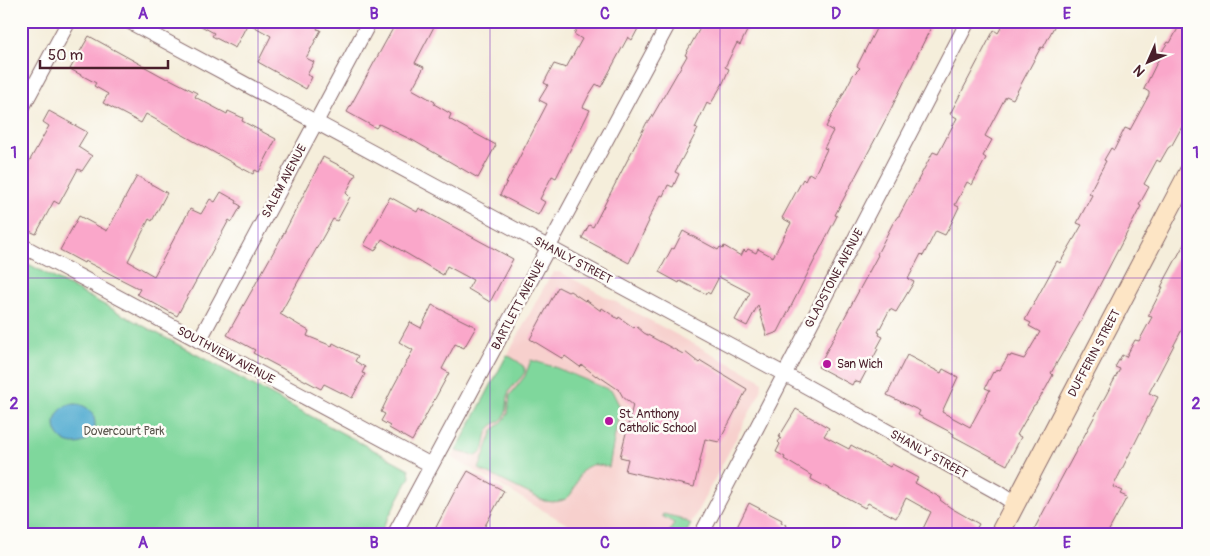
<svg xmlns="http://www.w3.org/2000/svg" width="1210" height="556" viewBox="0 0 1210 556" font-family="Pangolin,sans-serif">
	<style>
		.built { fill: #f7d0cd }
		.green { fill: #7fd79c; stroke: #647b64 }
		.water { fill: #55add2; stroke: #50667e }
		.building { fill: #faa7ca }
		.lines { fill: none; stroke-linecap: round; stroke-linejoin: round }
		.street-casing { stroke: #866769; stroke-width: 16 }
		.secondary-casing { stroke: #866769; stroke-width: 21 }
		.street { stroke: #fff; stroke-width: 14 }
		.secondary { stroke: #fde5c5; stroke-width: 19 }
		.grid { fill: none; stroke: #7b2cbf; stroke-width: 1; stroke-opacity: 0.55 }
		.poi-dot { fill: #b5179e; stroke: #fdfcf7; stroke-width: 2 }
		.labels { text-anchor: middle; stroke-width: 5; stroke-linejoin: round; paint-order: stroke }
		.street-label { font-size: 12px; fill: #4a1f2b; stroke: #fdfcf7 }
		.poi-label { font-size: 12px; fill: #4a1f2b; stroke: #fdfcf7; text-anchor: start }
		.park-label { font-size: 12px; fill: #5a564d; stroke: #fdfcf7 }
		.neatline { fill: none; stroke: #7b2cbf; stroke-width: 2 }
		.grid-label { font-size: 16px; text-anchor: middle; font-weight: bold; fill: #7b2cbf }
	</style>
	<rect width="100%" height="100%" fill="#fdfcf7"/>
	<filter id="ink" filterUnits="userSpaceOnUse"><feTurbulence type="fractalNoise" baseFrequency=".02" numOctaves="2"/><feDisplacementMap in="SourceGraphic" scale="10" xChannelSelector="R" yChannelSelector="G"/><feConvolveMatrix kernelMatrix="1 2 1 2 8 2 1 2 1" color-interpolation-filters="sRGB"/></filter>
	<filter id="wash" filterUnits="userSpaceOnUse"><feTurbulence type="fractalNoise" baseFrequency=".0096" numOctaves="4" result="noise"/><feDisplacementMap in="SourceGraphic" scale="20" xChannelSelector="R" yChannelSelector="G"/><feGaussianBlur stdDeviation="1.12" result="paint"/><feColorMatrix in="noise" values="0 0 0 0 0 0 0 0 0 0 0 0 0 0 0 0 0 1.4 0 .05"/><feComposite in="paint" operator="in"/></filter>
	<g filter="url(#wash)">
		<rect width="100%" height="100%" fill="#f5eedb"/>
		<path class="built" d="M554,272H560L759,379L762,382L761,391L685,535H586L452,458L549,278Z"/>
		<g class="green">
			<path d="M21,260L409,469L410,477L379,535H21Z"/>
			<path d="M507,355C536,371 525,371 509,391C507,398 508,408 505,415C502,423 491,423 488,431C483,441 488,450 476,456L456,451Z"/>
			<path d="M531,360L557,368L612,391L620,407L609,467C602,466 595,463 589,466C569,474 584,507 544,501L479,469L493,430L503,421L508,414L510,395L525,376Z"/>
			<path d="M663,514L680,518L691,524L685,535H668L674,523L662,516Z"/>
		</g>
		<circle class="water" cx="75" cy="424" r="20"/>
		<g id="blocks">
			<g class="building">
				<path d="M192,21H321L317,29L321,30L306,58L314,62L307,75L312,77L306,89L258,62L271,36L248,23L235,48L212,36L214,33Z"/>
				<path d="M397,21H437L415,63L424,67L412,89L435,102L434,104L451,114L449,119L496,145L478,178L414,141L379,124L376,128L347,112Z"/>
				<path d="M581,21H642L632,40L628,37L601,87L596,84L589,95L583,107L590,110L556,178L552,176L540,199L545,202L538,215L500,195L547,104L539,100L548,85L544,83L549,73L554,64L566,68L582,39L574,34Z"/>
				<path d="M704,21H752L740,45L737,43L725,67L729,69L723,83L710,105L707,103L695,128L698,129L675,172L679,174L673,187L668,185L663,196L661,195L648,220L649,221L629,263L582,238L589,225L593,227L647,122H649L687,56L685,55Z"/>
				<path d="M880,21H934L888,115L835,215L837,216L778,332L767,336L758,305L747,326L735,320L750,293L719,277L710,294L707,292L706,294L680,281L679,283L659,272L672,248L674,249L683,231L718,250L720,247L723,249L724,246L741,256L744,250L746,252L748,249L756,253L758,249L773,257L791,223L782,218L803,179L805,181L809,173L814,176L827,149L824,148L833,131L826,127L853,75L860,68L857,66Z"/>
				<path d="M1005,21H1057L1043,48L1041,47L1013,99L1006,96L985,136L992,140L983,156L986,158L972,185L967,182L955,205L959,207L949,228L945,235L936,231L923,256L921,254L908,279L914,282L896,312L890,309L878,332L880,333L879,335L883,337L877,348L878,349L860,383L854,381L852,385L818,367L878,255L877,254L893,223L898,216H899L933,152L938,154L950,131L957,118L950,114L994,30L998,33Z"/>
				<path d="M1182,21H1189V114L1172,145L1168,148L1160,162L1157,160L1144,184L1149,187L1139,205L1141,206L1082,319L1051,373L1053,375L1046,388L1035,405H1034L1017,435L1021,437L1007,465L953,436L954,434L918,415L920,411L887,395L907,355L941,373L943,369L958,377L942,412L970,427L990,390L985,388L993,372L994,373L997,369L1000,370L1008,356L1010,357L1011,355L1024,359L1040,332L1029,326L1031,323L1025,320L1057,261L1060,263L1082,225L1077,223L1092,195L1089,193L1106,161L1104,160L1111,148L1114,150L1125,128L1130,130L1149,95V92L1144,89L1164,48L1168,42L1170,43Z"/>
				<path d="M89,36L167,79L168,78L197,93L195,97L227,114L228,111L243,118L242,121L276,139L259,172L255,170L253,174L238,166L146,114L141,123L103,103L108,94L94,86L96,83L70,69Z"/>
				<path d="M49,111L87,132L78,147L92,156L82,171L78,169L59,204L54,201L36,234L21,227V176L49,126L43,122Z"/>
				<path d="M323,157L356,174L346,193L350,197L337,221L333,219L280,314L309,331L307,336L332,346L333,343L358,356L355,361L365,367L362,373L365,374L352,398L324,384L321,389L253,353L255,350L227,335L284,233Z"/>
				<path d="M137,176L167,193L152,221L149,219L128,261L154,276L190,209L201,214L210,199L215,202L221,192L237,201L236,203L241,206L232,222L229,220L177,316L137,294L140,289L85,261L84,263L60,250L79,216L107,231Z"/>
				<path d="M390,197L417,212L419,208L513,259L490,302L468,289L473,280L447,266L443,275L382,239L375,251L364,245Z"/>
				<path d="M1189,235V316L1149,393L1158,397L1113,487L1122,491L1120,494L1127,497L1107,534L1031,535L1120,369L1115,367L1122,355L1126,357L1135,340L1139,341L1152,317L1148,316L1163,287H1161Z"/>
				<path d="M558,287L568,292L570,291L585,301L586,300L601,311L602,308L618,319L619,317L634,328L636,326L644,333L683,354L685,352L699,363L701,361L747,389L719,442L705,439L694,487L625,471L628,459L620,457L633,405L623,397L619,390L597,375L596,376L582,365L580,367L565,356L563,359L530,339Z"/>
				<path d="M432,305L476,327L464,348L455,344L442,369L449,373L412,441L389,428L390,426L381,421L385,414L381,412L392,389L413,350L399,342L410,322L421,328Z"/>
				<path d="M796,409L829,428L824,436L849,449L851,445L890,467L892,464L918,478L915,483L941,498L940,500L951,508L979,524L973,535H920L931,512L906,498L896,518L868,503L865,508L811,479L812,476L784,459L785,457L776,452L780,444L778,442L781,438L779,437Z"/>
				<path d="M468,471L504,491L480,535H432L457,487L458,488Z"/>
				<path d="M749,503L782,520L781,522L786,525L781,535H733Z"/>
			</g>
		</g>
	</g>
	<g filter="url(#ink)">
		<use href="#blocks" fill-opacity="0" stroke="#866769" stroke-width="1"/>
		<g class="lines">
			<g class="street-casing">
				<g id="street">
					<path d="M128,21L784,374L997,492L1015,504"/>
					<path d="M21,110L69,21"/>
					<path d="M21,245L431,465"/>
					<path d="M199,341L370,21"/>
					<path d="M394,535L670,21"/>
					<path d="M701,535L968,21"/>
				</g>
			</g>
			<g class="secondary-casing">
				<path id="secondary" d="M999,535L1189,172"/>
			</g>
			<use href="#street" class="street"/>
			<use href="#secondary" class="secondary"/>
		</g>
	</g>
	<path class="grid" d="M258,21V535M490,21V535M720,21V535M952,21V535M21,278H1189"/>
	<g class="poi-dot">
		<circle cx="827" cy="364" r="5"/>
		<circle cx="609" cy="421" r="5"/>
	</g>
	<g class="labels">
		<g class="street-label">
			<text transform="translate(284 181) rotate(-62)" y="4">SALEM AVENUE</text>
			<text transform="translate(573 260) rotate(28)" y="4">SHANLY STREET</text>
			<text transform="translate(834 278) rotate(-62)" y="4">GLADSTONE AVENUE</text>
			<text transform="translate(518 305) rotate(-62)" y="4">BARTLETT AVENUE</text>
			<text transform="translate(1094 353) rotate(-62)" y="4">DUFFERIN STREET</text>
			<text transform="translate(226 355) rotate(28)" y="4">SOUTHVIEW AVENUE</text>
			<text transform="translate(929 454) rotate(29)" y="4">SHANLY STREET</text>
		</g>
		<g class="poi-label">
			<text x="837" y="368">San Wich</text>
			<text x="619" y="418">St. Anthony<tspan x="619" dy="14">Catholic School</tspan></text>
		</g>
		<g class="park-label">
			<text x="124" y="435">Dovercourt Park</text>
		</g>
	</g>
	<rect width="1210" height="556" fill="none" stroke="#fdfcf7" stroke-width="55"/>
	<g transform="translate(1148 62) rotate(225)" stroke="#fdfcf7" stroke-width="4" paint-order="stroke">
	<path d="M0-4L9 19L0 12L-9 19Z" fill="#4a1f2b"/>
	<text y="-8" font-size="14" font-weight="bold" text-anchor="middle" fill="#4a1f2b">N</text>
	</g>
	<path d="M40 60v8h128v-8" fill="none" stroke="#4a1f2b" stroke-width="2.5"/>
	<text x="48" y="60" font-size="15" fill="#4a1f2b" stroke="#fdfcf7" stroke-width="4" paint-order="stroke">50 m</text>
	<rect x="28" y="28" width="1154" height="500" class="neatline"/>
	<g class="grid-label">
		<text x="143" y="19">A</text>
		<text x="374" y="19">B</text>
		<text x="605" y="19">C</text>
		<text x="836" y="19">D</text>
		<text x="1067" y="19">E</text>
		<text x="14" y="158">1</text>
		<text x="1196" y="158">1</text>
		<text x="14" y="409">2</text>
		<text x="1196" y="409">2</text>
		<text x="143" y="548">A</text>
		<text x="374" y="548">B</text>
		<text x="605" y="548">C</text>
		<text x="836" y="548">D</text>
		<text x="1067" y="548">E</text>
	</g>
</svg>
